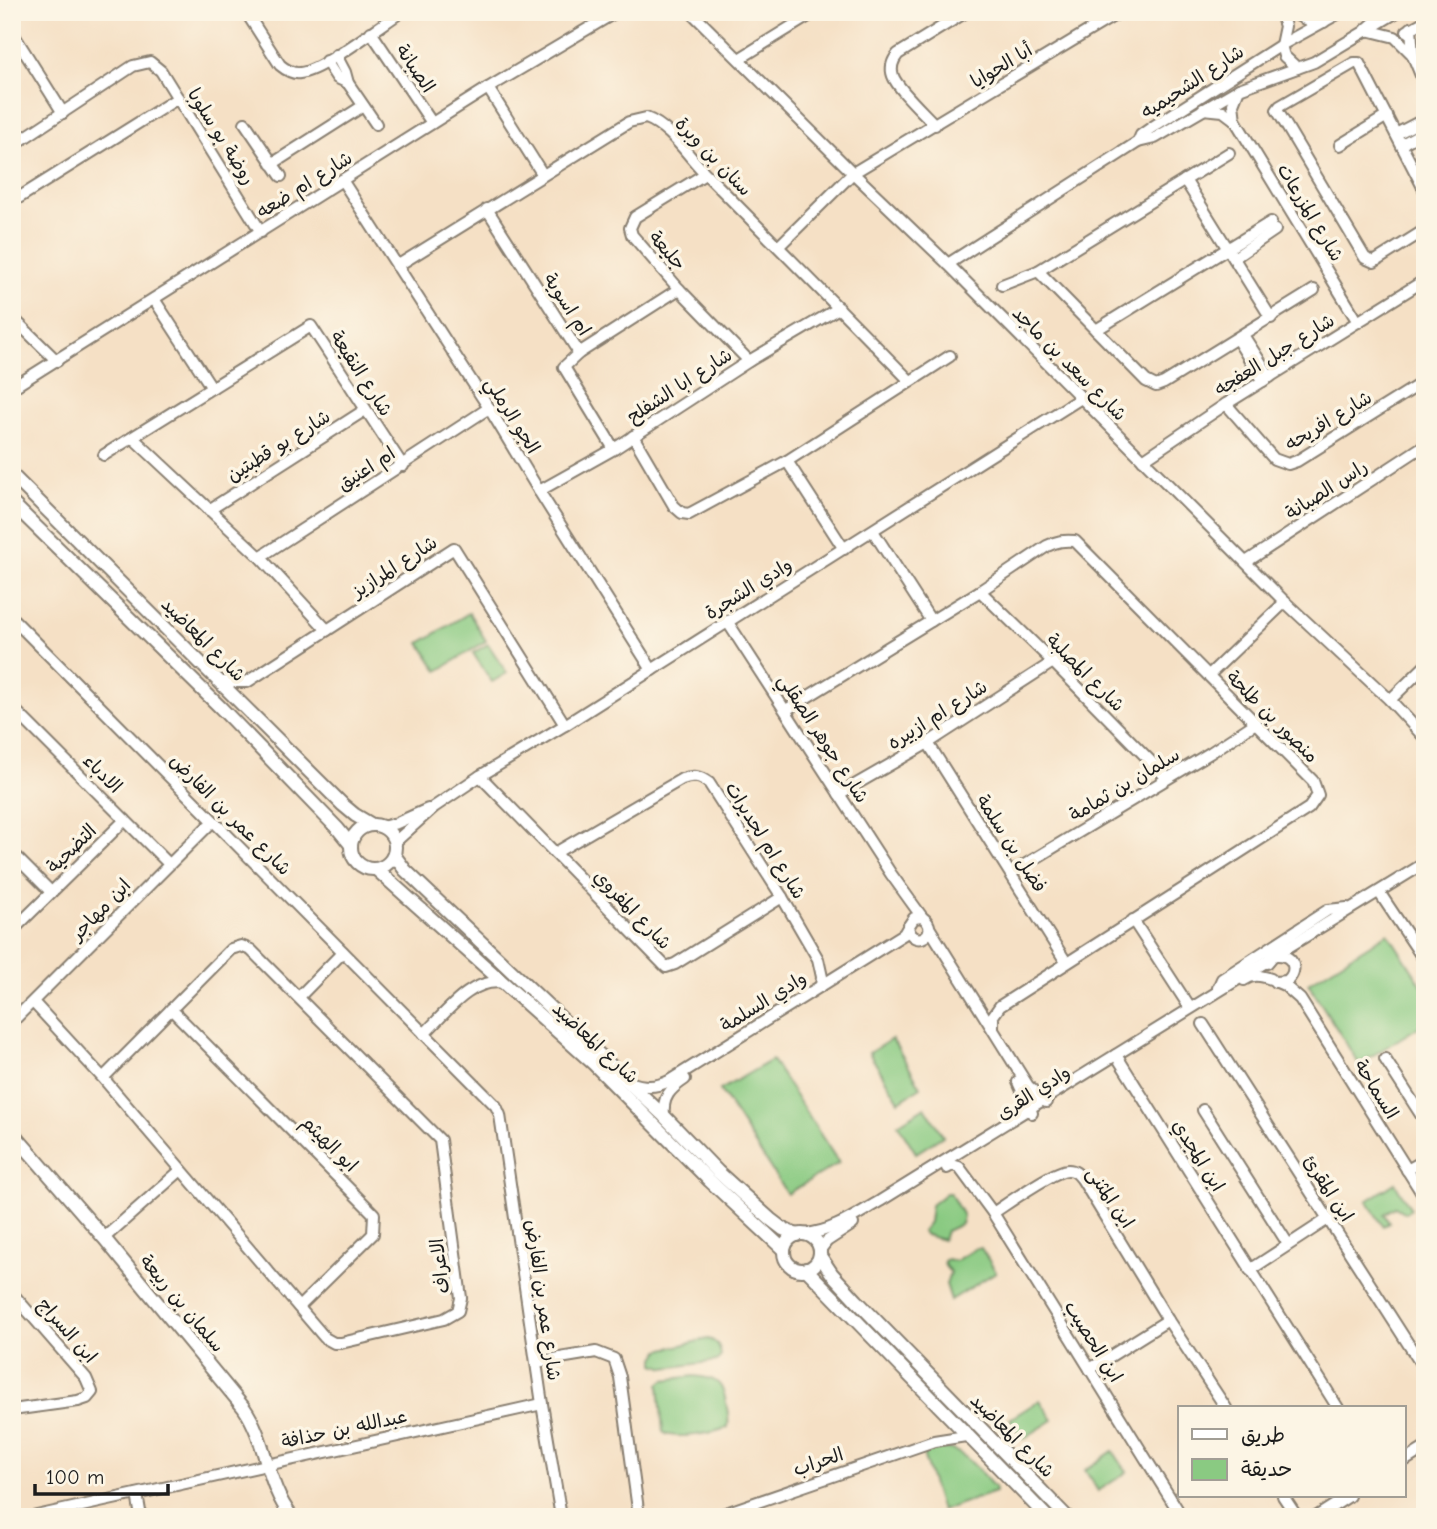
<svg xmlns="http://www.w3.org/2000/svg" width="1437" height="1529" viewBox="0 0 1437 1529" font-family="'Comic Neue','Playpen Sans Arabic',sans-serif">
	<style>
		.green { fill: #8aca82; stroke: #53734f; stroke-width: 2 }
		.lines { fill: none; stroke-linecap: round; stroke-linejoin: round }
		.minor-casing { stroke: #887e70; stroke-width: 14 }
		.tertiary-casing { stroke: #887e70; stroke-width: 16 }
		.minor { stroke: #fff; stroke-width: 10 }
		.tertiary { stroke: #fff; stroke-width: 12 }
		.labels { text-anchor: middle; stroke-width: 7; stroke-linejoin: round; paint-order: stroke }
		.street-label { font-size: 19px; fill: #1c1c1c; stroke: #fcf5e5 }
	</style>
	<rect width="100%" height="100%" fill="#fcf5e5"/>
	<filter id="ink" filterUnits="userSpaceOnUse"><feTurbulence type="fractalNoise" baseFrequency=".0143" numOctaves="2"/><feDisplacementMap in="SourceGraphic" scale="14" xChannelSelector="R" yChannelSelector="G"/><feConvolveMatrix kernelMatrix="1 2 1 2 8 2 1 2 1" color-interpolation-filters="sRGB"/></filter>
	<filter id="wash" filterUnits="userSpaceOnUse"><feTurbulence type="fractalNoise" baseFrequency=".00686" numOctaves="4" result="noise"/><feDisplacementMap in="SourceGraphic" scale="28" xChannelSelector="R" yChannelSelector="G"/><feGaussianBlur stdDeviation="1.57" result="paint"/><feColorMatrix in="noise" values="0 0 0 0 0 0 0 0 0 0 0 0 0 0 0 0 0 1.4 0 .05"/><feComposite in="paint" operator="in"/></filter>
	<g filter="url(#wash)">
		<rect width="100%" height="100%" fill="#f5e0c5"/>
		<g class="green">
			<path d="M469,613L486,641L438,671L420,643Z"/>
			<path d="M488,644L507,673L492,682L473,653Z"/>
			<path d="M1388,933L1425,990V1023L1359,1064L1308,983Z"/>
			<path d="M892,1039L921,1087L899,1101L869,1053Z"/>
			<path d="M772,1060L839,1163L787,1194L720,1090Z"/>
			<path d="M925,1107L943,1136L916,1153L898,1124Z"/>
			<path d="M1395,1183L1411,1209L1405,1213L1395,1207L1384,1214L1389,1223L1383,1226L1367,1201Z"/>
			<path d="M946,1193H950L963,1216L961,1224L946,1231L943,1240L926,1235L922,1231L929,1222L931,1205Z"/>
			<path d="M976,1248H981L996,1272L951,1300L946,1284L950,1272L945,1266L944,1261L947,1259L955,1261Z"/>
			<path d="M708,1339C717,1341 720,1348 721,1356L717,1361L665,1368L655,1364V1358L660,1350Z"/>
			<path d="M694,1376C715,1378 723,1381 726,1403C728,1411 729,1419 728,1427C715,1433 674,1441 663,1432L659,1384L664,1380Z"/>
			<path d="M1040,1400L1053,1420L1023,1439L1010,1419Z"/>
			<path d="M941,1448C965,1448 980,1473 995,1488V1492L941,1511L923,1454Z"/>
			<path d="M1113,1451L1127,1472L1098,1491L1085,1470Z"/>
		</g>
	</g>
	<g filter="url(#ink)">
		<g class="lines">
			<g class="minor-casing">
				<g id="minor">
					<path d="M246,12L280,65C286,70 292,74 300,73C320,72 381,25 401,12"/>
					<path d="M691,12L853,173L948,264L1285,602L1390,700L1425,738"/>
					<path d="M1280,12L1285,26L1281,45"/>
					<path d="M1291,12L1309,21L1324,22"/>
					<path d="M1411,28L1413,56L1425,85"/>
					<path d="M1367,30L1395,37L1412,54"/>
					<path d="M1407,31L1425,21"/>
					<path d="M12,32L63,113"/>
					<path d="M371,32L432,123"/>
					<path d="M1281,45L1284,56L1297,68"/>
					<path d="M336,55L345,72L348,83L376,124"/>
					<path d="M739,59L815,12"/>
					<path d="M326,61L337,78L348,83"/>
					<path d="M488,88L543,175"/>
					<path d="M1239,89L1233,104L1235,120L1358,322"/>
					<path d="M1203,109L1223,111L1235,120"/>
					<path d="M245,123L281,176"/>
					<path d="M935,125C925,114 897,88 893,76C890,68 893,60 898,54L966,12"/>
					<path d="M1396,134L1425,119"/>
					<path d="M1138,142L1155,138L1239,89L1314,62L1397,12"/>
					<path d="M1402,144L1425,131"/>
					<path d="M1340,145L1387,116"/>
					<path d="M12,146L133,66L150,62L161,71L261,232"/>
					<path d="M272,164L363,106"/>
					<path d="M705,174L635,217L630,228L632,235L679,289L749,361"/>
					<path d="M342,180L489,408L539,491L652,670"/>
					<path d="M1185,180L1271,318"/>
					<path d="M1425,191L1359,63H1354L1280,106L1277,110L1365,258L1374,262L1425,230"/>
					<path d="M12,202L178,98"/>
					<path d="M487,209L579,353"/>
					<path d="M779,246L853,173L1120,12"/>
					<path d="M1234,258L1275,230"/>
					<path d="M948,264L1138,142L1141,135L1151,128L1281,45L1341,12"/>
					<path d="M397,266L629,122L646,118C671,127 689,158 708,176C775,244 843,312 910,381"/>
					<path d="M1038,271L1146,381L1156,386L1164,383L1314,290"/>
					<path d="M1002,285L1038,271L1229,153"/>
					<path d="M154,299L212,388"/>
					<path d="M12,317L57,361"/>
					<path d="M1096,330L1271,222"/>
					<path d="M1243,335L1270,377"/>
					<path d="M1237,339L1263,381"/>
					<path d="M12,388L488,88L616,12"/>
					<path d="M1226,404L1274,459L1288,464L1297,461L1425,381"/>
					<path d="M633,436L674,506L682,513L689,514L787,461L950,356"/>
					<path d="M133,438L260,557L327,630"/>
					<path d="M614,449L564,367L579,353L679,289"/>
					<path d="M104,455L311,326L403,466"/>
					<path d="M1143,460L1226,404L1425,280"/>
					<path d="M787,461L844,549"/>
					<path d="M539,491L614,449L749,361L839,308"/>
					<path d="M209,510L365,410"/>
					<path d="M873,531L931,621"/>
					<path d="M260,557L489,408"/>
					<path d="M1246,562L1425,445"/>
					<path d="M1425,572L1423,579L1425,586"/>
					<path d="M980,591L1053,662L1167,778"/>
					<path d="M12,618L496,1106L500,1115L542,1404L561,1517"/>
					<path d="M727,621L891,874L922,917C943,932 913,951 908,927L914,918L922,917"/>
					<path d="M1209,675L1285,602"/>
					<path d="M220,682H247L454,548L565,725"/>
					<path d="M1390,700L1425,666"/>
					<path d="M12,707L169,864"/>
					<path d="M786,710L980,591L1047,546C1057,541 1064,540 1075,541L1313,781L1318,795L1309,808L1000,1006L993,1016V1029"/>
					<path d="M928,743L1066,962"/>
					<path d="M480,776L666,967L675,964L782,897"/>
					<path d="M839,794L928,743L1053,662"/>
					<path d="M382,827L397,823L428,809"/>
					<path d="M395,842L434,807L480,776L565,725L1081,398"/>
					<path d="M12,853L51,892"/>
					<path d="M555,853L682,779C693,775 700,776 709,783L782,897L818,959L822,977L821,986"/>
					<path d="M1011,873L1210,753L1254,724"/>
					<path d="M1379,892L1425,961"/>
					<path d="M1133,920L1190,1008"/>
					<path d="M930,929L1028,1086L1046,1102"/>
					<path d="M12,931L125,820"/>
					<path d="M1267,963L1272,957L1425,863"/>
					<path d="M1244,980C1253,974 1260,975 1271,979"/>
					<path d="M1275,982L1287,981C1300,969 1292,954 1276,955"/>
					<path d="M1277,982L1284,985L1300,999L1425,1198"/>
					<path d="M1218,988L1222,979L1328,910L1347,908"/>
					<path d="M299,997L343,952"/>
					<path d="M33,1002L103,1078L325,1338L334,1343H341L444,1319L458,1311L461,1298L440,1140L251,950L241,946L231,949L103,1078"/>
					<path d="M171,1009L374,1214L373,1234L299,1307"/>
					<path d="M12,1022L213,821"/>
					<path d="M1203,1024L1425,1370"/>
					<path d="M424,1034C446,1013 471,977 504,983"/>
					<path d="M1116,1055L1338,1408"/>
					<path d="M1385,1059L1425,1121"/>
					<path d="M629,1082C643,1087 655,1088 669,1081L904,934L908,927"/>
					<path d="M1018,1082L1032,1113"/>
					<path d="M1203,1110L1288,1244"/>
					<path d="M664,1116C662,1097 670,1089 685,1079"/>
					<path d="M947,1168L952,1165L959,1167L993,1213L1182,1517"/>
					<path d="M1407,1170L1425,1160"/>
					<path d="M993,1213C1007,1204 1054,1170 1068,1170C1075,1170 1078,1174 1082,1179L1168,1320L1226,1408"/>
					<path d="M805,1234C833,1232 857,1214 880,1201L1269,960"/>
					<path d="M104,1238L181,1170"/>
					<path d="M820,1250L827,1241L853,1224"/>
					<path d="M1250,1270L1328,1219"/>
					<path d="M12,1293L86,1378L92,1392L87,1398L78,1401L12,1410"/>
					<path d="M536,1362L596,1352L614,1359L620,1377L639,1517"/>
					<path d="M1090,1369L1168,1320"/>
					<path d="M1404,1461L1425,1448"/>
					<path d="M137,1494L141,1517"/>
					<path d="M1283,1496L1297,1517"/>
					<path d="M32,1517L542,1404"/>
					<path d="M714,1517L934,1441L966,1436"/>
					<path d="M1316,1517L1349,1496"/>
				</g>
			</g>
			<g class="tertiary-casing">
				<g id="tertiary">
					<path d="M1367,30L1388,12"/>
					<path d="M12,475L343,805L355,815L372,825"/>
					<path d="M12,503L220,707L338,829L351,845"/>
					<circle cx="373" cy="847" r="22"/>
					<path d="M394,855L405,870L664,1116L718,1172L770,1219L783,1229L797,1235"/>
					<path d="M376,869L594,1064L710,1181L784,1250"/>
					<path d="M12,1132L104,1238L244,1408C267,1441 266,1485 292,1517"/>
					<circle cx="802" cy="1252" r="18"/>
					<path d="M820,1256L832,1274L857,1301L1067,1517"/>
					<path d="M806,1269L1047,1517"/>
				</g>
			</g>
			<use href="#minor" class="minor"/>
			<use href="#tertiary" class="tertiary"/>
		</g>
	</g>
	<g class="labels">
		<g class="street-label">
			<text transform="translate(1001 65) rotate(-31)" y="7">أبا الحوايا</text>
			<text transform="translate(416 68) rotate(56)" y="7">الصبانة</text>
			<text transform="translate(1192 81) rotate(-33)" y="7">شارع الشحيميه</text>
			<text transform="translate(222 136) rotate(58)" y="7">روضة بو سلوبا</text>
			<text transform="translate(714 156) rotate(46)" y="7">سنان بن وبرة</text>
			<text transform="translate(304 184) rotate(-32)" y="7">شارع ام ضعه</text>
			<text transform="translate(1311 212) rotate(59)" y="7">شارع المزرعات</text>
			<text transform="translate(668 250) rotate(49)" y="7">جليعة</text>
			<text transform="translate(568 304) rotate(57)" y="7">ام اسوية</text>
			<text transform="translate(1274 354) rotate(-32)" y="7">شارع جبل العفجه</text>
			<text transform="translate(1070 363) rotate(45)" y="7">شارع سعد بن ماجد</text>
			<text transform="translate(362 373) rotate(57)" y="7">شارع النقيعة</text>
			<text transform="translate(679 385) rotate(-33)" y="7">شارع ابا الشفلح</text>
			<text transform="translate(513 415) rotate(58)" y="7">الجو الرملي</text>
			<text transform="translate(1328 420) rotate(-31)" y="7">شارع افريحه</text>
			<text transform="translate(278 445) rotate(-32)" y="7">شارع بو قطبتين</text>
			<text transform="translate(366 468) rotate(-33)" y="7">ام اعنيق</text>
			<text transform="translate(1326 489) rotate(-33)" y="7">راس الصبانة</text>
			<text transform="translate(394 566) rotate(-33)" y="7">شارع المرازيز</text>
			<text transform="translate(748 588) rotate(-32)" y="7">وادي الشجرة</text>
			<text transform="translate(204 639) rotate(45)" y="7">شارع المعاضيد</text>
			<text transform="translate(1086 672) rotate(45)" y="7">شارع المصلبة</text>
			<text transform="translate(937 714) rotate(-32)" y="7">شارع ام ازبيره</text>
			<text transform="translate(1273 716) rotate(45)" y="7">منصور بن طلحة</text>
			<text transform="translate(824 738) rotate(57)" y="7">شارع جوهر الصقلي</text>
			<text transform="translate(103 773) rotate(45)" y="7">الادباء</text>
			<text transform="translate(1124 784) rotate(-31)" y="7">سلمان بن ثمامة</text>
			<text transform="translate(231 814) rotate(45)" y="7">شارع عمر بن الفارض</text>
			<text transform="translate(766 840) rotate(58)" y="7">شارع ام لجديرات</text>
			<text transform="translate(1012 843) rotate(57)" y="7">فضل بن سلمة</text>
			<text transform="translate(71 848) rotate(-44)" y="7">التضحية</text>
			<text transform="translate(100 909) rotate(-46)" y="7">ابن مهاجر</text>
			<text transform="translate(633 909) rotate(46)" y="7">شارع المفروي</text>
			<text transform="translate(763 1001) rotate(-32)" y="7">وادي السلمة</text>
			<text transform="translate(596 1042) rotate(43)" y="7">شارع المعاضيد</text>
			<text transform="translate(1377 1089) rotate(58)" y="7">السماحة</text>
			<text transform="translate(1033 1092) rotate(-33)" y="7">وادي القرى</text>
			<text transform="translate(330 1143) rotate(45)" y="7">ابو الهيثم</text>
			<text transform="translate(1199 1155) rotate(58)" y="7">ابن المجدي</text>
			<text transform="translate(1329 1188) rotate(57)" y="7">ابن المقرئ</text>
			<text transform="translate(1111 1197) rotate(56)" y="7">ابن المثنى</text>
			<text transform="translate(439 1266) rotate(-97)" y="7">الاعراف</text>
			<text transform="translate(544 1300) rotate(82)" y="7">شارع عمر بن الفارض</text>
			<text transform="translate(183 1303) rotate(50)" y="7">سلمان بن ربيعة</text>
			<text transform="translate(68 1330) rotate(49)" y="7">ابن السراج</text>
			<text transform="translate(1094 1341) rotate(58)" y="7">ابن الحصيب</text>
			<text transform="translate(344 1428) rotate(-12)" y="7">عبدالله بن حذافة</text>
			<text transform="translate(1013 1435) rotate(45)" y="7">شارع المعاضيد</text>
			<text transform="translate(818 1461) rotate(-19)" y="7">الحراب</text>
		</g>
	</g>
	<rect width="1437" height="1529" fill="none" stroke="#fcf5e5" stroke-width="42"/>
	<rect x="1178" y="1406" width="228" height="91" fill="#fcf5e5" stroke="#a29e95" stroke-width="2"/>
	<rect x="1192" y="1429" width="35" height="10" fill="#ffffff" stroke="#a29e95" stroke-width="2"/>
	<text x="1241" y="1442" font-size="21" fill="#1c1c1c">طريق</text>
	<rect x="1192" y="1459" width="35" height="21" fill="#8aca82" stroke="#a29e95" stroke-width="2"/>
	<text x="1241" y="1476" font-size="21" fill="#1c1c1c">حديقة</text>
	<path d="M35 1484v10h133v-10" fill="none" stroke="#1c1c1c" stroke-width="3.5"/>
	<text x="46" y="1484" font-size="21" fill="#1c1c1c" stroke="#fcf5e5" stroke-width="5" paint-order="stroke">100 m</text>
</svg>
